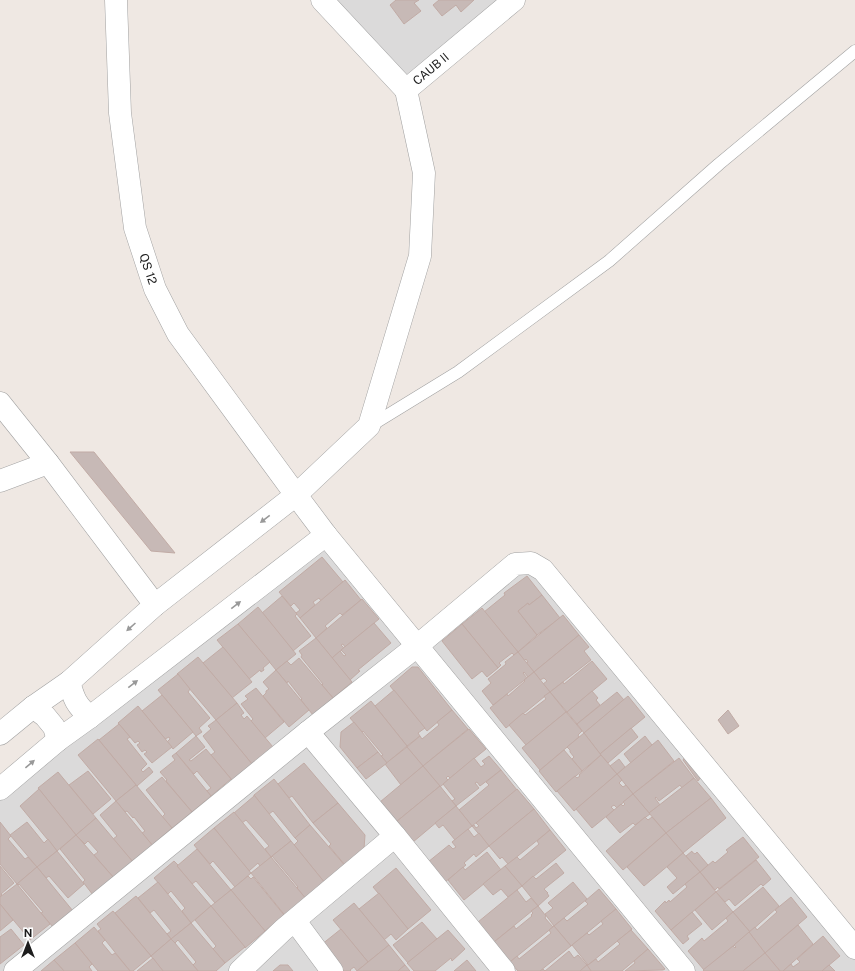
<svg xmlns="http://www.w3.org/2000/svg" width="855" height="971" viewBox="0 0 855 971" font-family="'Public Sans',sans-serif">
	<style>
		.residential { fill: #dbdada }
		.building { fill: #c7b9b6; stroke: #c1aba5 }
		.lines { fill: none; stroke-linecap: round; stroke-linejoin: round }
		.lane-casing { stroke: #a1a1a1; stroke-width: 13 }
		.street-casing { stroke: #a1a1a1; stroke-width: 23 }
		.lane { stroke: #fff; stroke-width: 12 }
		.street { stroke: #fff; stroke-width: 22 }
		.oneway { fill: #999 }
		.labels { text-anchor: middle; stroke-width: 3; stroke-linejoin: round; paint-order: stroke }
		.street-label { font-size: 12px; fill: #1d1d1d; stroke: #fff }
	</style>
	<rect width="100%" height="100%" fill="#efe8e3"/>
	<g class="residential">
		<path d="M334,0H512L406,90Z"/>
		<path d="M326,535L417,646L531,563L855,943V971H0V794Z"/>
	</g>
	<g class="building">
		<path d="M396,0H419L414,3L421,11L404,24L390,5Z"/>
		<path d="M439,0H474L461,12L456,5L442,16L433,5Z"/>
		<path d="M70,452H94L175,553L151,551Z"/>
		<path d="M322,557L343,582L321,601L319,598L313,602L315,605L300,618L296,613L300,610L294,603L291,606L279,592Z"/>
		<path d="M527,576L542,595L529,605L528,603L518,611L537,635L518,652L484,612L505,595L504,593Z"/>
		<path d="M345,580L361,600L342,615L340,613L325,626L327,628L316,638L300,618Z"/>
		<path d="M542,595L560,618L537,635L518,611L528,603L529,605Z"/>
		<path d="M282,596L296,613L297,614L295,616L311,636L293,651L262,613Z"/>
		<path d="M362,599L379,619L345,647L343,644L341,645L344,648L332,658L316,638Z"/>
		<path d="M258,607L296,654L276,670L238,624Z"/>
		<path d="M482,608L518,652L514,655L512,653L499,663L501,665L498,668L462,624Z"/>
		<path d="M563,615L579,635L534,672L526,663L528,662L526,659L524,661L518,652Z"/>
		<path d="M374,623L391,643L358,670L360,671L350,680L332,658L340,651L344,656L346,655L341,650Z"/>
		<path d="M238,624L270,662L263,668L264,670L261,672L260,670L249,679L217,640Z"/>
		<path d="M462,624L498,668L487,677L482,671L472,679L442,641Z"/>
		<path d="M579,635L589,647L584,651L591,660L550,692L543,684L547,681L544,678L540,680L534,672Z"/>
		<path d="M316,638L352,682L333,698L322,685L323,684L301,657L302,655L299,651Z"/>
		<path d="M223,647L252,682L232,698L203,663Z"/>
		<path d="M518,652L534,672L528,677L524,672L523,673L527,678L493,705L482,691L491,683L488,679L506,664L505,662Z"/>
		<path d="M198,657L237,703L216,720L177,674Z"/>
		<path d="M299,658L333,698L313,715L301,700L302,699L288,681L287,683L276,670L287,661L291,665Z"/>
		<path d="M592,661L607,679L567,712L550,692L563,682L564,684Z"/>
		<path d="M412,667H418L452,710L427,731L390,686Z"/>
		<path d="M276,670L309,710L289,727L263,696L266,693V691L269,689L263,682Z"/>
		<path d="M534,672L550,692L506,728L490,708L507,694L508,696L525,681L524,680Z"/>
		<path d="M178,674L190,689L188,692L210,718L199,728L202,732L196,736L158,690Z"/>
		<path d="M256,688L284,722L265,738L251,721L253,719L241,704L248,699L245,696Z"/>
		<path d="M394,690L425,728L418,733L420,736L407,746L375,706Z"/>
		<path d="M592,691L598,698L596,700L600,705L577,724L567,712Z"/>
		<path d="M550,692L566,712L526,745L509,725L523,713L525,715L546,699L544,696Z"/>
		<path d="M617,692L624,700L584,733L577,724Z"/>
		<path d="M162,695L193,732L173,749L167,742L170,739L169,737L165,739L142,711Z"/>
		<path d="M628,696L645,717L600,754L584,733Z"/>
		<path d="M371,701L407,746L387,763L381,756L383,755L363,731L362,732L350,718Z"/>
		<path d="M237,703L244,713L241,715L244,719L247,716L273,747L252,764L216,720Z"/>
		<path d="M138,706L172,747L152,763L144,754L147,752L145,750L142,752L137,745L140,743L138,741L135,743L118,723Z"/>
		<path d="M452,710L468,729L423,766L407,747L420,736L422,739L439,725L437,722Z"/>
		<path d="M728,710L739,726L728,734L718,720Z"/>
		<path d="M566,712L582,731L578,735L579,737L540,770L522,748Z"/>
		<path d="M216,720L252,764L232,780L211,755L215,752L203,736L211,729L208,726Z"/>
		<path d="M354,722L378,752L357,768L340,747L341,732Z"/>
		<path d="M119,724L130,737L127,739L147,764L141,770L143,772L149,767L153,772L137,786L99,740Z"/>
		<path d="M631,728L638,737L608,763L600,754Z"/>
		<path d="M469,729L486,749L450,778L448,776L446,778L448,780L440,787L423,766Z"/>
		<path d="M584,733L601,755L582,771L572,759L574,757L570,752V750L567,747Z"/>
		<path d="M196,736L205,747L189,760L191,761L206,749L231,779L211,796L207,791L211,788L197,771L194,774L176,753Z"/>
		<path d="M645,736L652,745L631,763L624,754Z"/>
		<path d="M98,739L136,785L116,801L78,755Z"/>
		<path d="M658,740L674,761L633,794L617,774Z"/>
		<path d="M407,747L423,766L401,785L385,764Z"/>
		<path d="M690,748L707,769L698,781L683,760Z"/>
		<path d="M564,750L582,771L556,792L539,771Z"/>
		<path d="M378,752L387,763L366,779L357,768Z"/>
		<path d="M176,753L211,796L192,812L166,781L167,780L160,772L175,760L172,756Z"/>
		<path d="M601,755L617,774L574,811L557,791L575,776L577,778L580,776L579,775Z"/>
		<path d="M489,756L501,770L480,786L477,782L475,783L479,788L456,806L452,801L455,799L443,784L474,758L481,767L485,764L482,761Z"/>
		<path d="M679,758L694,778L682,788L680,785L659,801L656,797L655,798L660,805L649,813L633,794Z"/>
		<path d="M619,759L625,767L617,774L610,766Z"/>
		<path d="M304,763L338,803L313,823L292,796L289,798L278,784Z"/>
		<path d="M423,766L440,786L396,822L380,802Z"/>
		<path d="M501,770L517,790L472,826L459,810L489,785L486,782Z"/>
		<path d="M88,771L111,799L93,814L69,785Z"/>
		<path d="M58,772L96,818L76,835L38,788Z"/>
		<path d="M617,774L622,780L619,783L623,787L626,785L633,794L617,808L614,805L611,807L614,810L592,828L576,809Z"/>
		<path d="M162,777L192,812L172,828L162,817L165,814L146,790Z"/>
		<path d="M694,778L711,798L666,833L649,813Z"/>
		<path d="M274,779L310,825L295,838L273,811L269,814L254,795Z"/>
		<path d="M136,785L172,828L152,845L142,833L145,831L134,817L133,818L127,811L125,812L116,801Z"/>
		<path d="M440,786L456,806L413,842L396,822Z"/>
		<path d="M39,789L76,835L57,851L20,806Z"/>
		<path d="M517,789L534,809L489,846L472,826L474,825L476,828L479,826L476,823Z"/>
		<path d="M633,794L650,814L635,825L633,823L620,833L606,817L621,804L623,806L625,804L623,802Z"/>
		<path d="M254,795L291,841L271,857L265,849L269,846L246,820L242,823L234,813L254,796Z"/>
		<path d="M711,798L726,818L683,853L666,833Z"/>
		<path d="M116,801L153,846L132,861L113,839L117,836L100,815Z"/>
		<path d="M338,803L365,835L364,849L345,865L329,846L331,844L313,823Z"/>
		<path d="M456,806L472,826L455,840L443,825L439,828L435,823Z"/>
		<path d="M534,809L550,830L508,864L502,857L500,859L489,846Z"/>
		<path d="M234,812L271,857L260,866L258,863L249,871L214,828Z"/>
		<path d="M645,817L648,820L652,817L666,833L623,870L606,851Z"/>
		<path d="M96,818L133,862L114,878L94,855L98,852L88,841L85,844L76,835Z"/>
		<path d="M0,822L11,836L8,839L25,859L28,857L37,867L17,884L0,864Z"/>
		<path d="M27,822L44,843L48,839L57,851L37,867L10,835Z"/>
		<path d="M310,825L347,868L325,883L294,845L298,841L295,838Z"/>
		<path d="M214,828L251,873L235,887L213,861L210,864L194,845Z"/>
		<path d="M468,829L474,837L479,833L489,846L476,857L474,854L464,863L466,865L445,882L428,862L449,845L453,849L456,847L452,842Z"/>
		<path d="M550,830L566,850L522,886L505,866L517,857L520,860L539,844L537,841Z"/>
		<path d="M666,833L683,853L644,886L627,867Z"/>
		<path d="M76,835L114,878L93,895L83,882L85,880L60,849Z"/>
		<path d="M743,837L759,857L719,889L718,887L715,890L700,872L713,861L715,863L728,852L726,850Z"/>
		<path d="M291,841L325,883L307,900L297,888L298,887L272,856Z"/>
		<path d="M197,849L231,890L215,903L196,881L192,884L177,866Z"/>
		<path d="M57,851L84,884L68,898L49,876L46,878L37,867Z"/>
		<path d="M692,851V852L695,854L697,852L708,865L700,872L686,856Z"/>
		<path d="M487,852L501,870L464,900L448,880L463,867L465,870Z"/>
		<path d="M683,853L700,872L673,894L667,887L677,878L667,867Z"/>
		<path d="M271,857L307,900L287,918L251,873Z"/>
		<path d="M756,860L771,879L763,886L761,884L735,906L729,899L725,902L716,892Z"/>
		<path d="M174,861L178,865L177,866L211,906L191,923L182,911L185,908L171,891L168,894L154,878Z"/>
		<path d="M556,863L564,873L544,889L548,893H547L549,896L538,906L522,886L533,876L536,879Z"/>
		<path d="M0,866L14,883L1,894L2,895L0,897Z"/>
		<path d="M505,866L522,886L508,897L501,889L493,895L483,884Z"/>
		<path d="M37,867L73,911L53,927L41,913L43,912L19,884L18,885L17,884Z"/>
		<path d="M396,868L431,910L408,929L373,887Z"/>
		<path d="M700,872L716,892L671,930L655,911L665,901L666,903L669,900L670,902L687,887L685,884Z"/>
		<path d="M248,876L251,879L253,877L284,915L265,931L231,890Z"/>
		<path d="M158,882L191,923L171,939L167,934L171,931L154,910L150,913L138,898Z"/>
		<path d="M573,882L587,899L554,926L545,914L553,908L548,903Z"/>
		<path d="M17,884L50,924L30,940L0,904V897Z"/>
		<path d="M763,887L779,906L750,932L733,912Z"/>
		<path d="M599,889L616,909L571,946L554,926L564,918L567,921L588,904L585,901Z"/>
		<path d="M231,890L265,931L245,948L211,906Z"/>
		<path d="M517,890L526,902L531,898L538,906L494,942L478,922Z"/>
		<path d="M716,892L733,912L712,930L695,910Z"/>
		<path d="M379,893L408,929L396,940L391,934L384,940L359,909Z"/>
		<path d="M136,896L171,939L151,956L115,913Z"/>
		<path d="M791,897L807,917L765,953L749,932L755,927L757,930L777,912L775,910Z"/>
		<path d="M354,903L389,945L368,962L333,920Z"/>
		<path d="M0,904L13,920L0,931Z"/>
		<path d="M211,906L245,947L225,963L213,949L216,946L195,920Z"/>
		<path d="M538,906L546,916L545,918L553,927L510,962L494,942L514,926L516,929L532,916L531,915L533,913L531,911Z"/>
		<path d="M616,909L632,929L588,965L572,945L587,933L589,935L603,924L601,921Z"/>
		<path d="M113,911L151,956L133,971H130L98,931L101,929L97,924Z"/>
		<path d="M692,912L702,924L687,936L689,939L683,944L671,930Z"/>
		<path d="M733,912L750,932L704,970L688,951L702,938L704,941L728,921L726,918Z"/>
		<path d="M422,922L437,939L408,963L393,945Z"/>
		<path d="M191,923L225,963L216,971H198L193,965L196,962L178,940L175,943L171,939Z"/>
		<path d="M798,925L813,944L783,971H780L765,953Z"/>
		<path d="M554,926L571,946L540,971H518L510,962L517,956L519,959L551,933L549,930Z"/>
		<path d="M94,927L105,940L102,943L112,955L115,953L130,971H98L75,943Z"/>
		<path d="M11,929L24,945L0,964V937Z"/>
		<path d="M341,929L368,962L357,971L354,967L350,970L351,971H342L321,945Z"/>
		<path d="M448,930L465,949L452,961L451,958L435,971H414L407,963Z"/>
		<path d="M631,930L648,949L622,971H591L587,966L588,965L596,959L598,962L620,944L617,941Z"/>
		<path d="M749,932L765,953L743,971H704L703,970L733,946L735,948L736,947L734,945Z"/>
		<path d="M823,936L840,956L822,971H783L791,964L793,967L800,962L797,959Z"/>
		<path d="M171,939L175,943L198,971H163L151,956Z"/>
		<path d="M75,943L92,964L89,967L92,971H64L54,960Z"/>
		<path d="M389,945L405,965L398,971H357Z"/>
		<path d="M648,949L665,969L663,970L625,971L635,963L634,961Z"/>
		<path d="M569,951L574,958L578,955L587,965L580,971H540L543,969L545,971Z"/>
		<path d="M765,953L780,971H743Z"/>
		<path d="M153,958L163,971H137Z"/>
		<path d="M54,960L64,971H41Z"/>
		<path d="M467,960L476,971H454Z"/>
		<path d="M280,965H288L293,971H273Z"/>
		<path d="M405,965L410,971H398Z"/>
		<path d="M587,965L591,971H580Z"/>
		<path d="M829,965L835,971H822Z"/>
	</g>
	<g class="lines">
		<g class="lane-casing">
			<path id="lane" d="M370,426L458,372L609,261L719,164L855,51"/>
		</g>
		<g class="street-casing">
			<g id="street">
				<path d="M116,0L120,113L135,228L155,289L178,334L296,495L326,535L684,971"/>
				<path d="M322,0L406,90L514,0"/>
				<path d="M0,403L48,463L155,605"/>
				<path d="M0,481L48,463"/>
				<path d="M69,682C74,699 76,705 90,717"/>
				<path d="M33,707L45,716L54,727L58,740"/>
				<path d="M0,734L33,707L69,682L155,605L296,495L369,426L420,256L424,173L406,90"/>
				<path d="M0,789L58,740L90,717L326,535"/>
				<path d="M395,836L504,971"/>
				<path d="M295,921L332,971"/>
				<path d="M15,971L308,732L417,646L515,564L531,563L543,570L855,948"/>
				<path d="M240,971L283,930L395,836L308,732"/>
			</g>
		</g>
		<use href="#lane" class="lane"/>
		<use href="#street" class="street"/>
	</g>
	<defs><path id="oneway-solid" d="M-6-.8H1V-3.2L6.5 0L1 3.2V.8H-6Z"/></defs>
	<g class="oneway">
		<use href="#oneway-solid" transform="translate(265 519) rotate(142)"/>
		<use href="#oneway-solid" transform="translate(236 605) rotate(-38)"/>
		<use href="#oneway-solid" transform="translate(131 627) rotate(138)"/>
		<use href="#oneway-solid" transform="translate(133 684) rotate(-38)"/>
		<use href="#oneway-solid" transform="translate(30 764) rotate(-40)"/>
	</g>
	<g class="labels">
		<g class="street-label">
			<text transform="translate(431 69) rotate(-40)" y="4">CAUB II</text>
			<text transform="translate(148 269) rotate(72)" y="4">QS 12</text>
		</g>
	</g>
	<g transform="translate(28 943)" stroke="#ffffff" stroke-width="3" paint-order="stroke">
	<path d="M0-3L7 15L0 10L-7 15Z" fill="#1d1d1d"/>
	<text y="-6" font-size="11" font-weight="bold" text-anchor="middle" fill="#1d1d1d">N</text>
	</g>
</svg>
